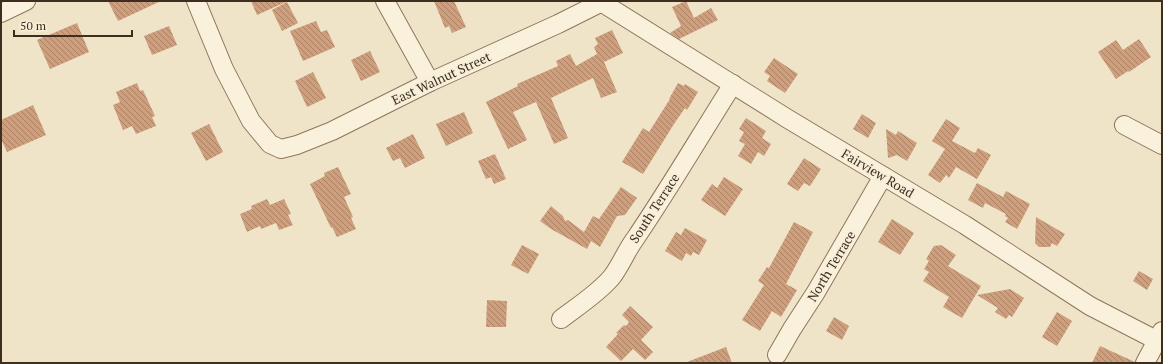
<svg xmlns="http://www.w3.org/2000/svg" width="1163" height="364" viewBox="0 0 1163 364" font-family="'PT Serif',serif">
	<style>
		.building { fill: url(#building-back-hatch) }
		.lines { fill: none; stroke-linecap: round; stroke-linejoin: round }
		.street-casing { stroke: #8d765c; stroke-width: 20 }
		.street { stroke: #faf1dc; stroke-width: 18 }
		.labels { text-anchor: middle; stroke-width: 3.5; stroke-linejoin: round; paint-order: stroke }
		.street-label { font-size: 13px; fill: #3d2e20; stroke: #f7eed8 }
	</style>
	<defs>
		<pattern id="building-back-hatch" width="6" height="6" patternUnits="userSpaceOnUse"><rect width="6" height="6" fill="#cf9f7d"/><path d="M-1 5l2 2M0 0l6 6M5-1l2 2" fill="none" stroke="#a98266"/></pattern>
	</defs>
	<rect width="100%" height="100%" fill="#f0e4c8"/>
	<g class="building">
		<path d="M108,1H161L118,21Z"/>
		<path d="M251,1H288L257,15Z"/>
		<path d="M434,1H454L466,27L452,33L449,26L445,28Z"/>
		<path d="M686,1L694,18L711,8L718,20L679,39L670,33L681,26L672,7Z"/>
		<path d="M287,2L298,23L282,31L272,10Z"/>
		<path d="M316,21L321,32L327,30L335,47L303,61L290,31Z"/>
		<path d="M77,23L89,52L50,69L37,40Z"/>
		<path d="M169,26L177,45L152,55L144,36Z"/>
		<path d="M612,30L623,53L604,62L617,92L601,98L593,78L551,98L568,138L554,144L536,102L513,112L527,140L508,149L486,102L518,86L517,84L558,66L556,61L570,54L576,66L597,54L594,47L598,44L595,38Z"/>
		<path d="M1139,39L1151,57L1129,72L1128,71L1116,79L1098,52L1116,40L1123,50Z"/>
		<path d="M370,51L380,72L361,81L351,60Z"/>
		<path d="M774,58L798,74L785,93L767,81L770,76L764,72Z"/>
		<path d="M313,72L326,98L307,107L295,81Z"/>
		<path d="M137,83L140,91L143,90L155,116L152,117L156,126L136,134L132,126L123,130L113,105L120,102L116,92Z"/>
		<path d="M678,83L684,86L685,84L698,92L687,110L685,108L674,124L643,174L622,162L643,128L649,132L670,99H669Z"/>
		<path d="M33,105L46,135L7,152L1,139V120Z"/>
		<path d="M464,112L473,133L446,146L436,124Z"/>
		<path d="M862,114L876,123L868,138L853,129Z"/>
		<path d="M746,118L766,131L762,138L771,144L764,156L758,152L751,164L738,156L745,144L739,141L744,132L739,129Z"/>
		<path d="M946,119L960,128L952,141L975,153L978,148L991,155L977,179L956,167L949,178L946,175L940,183L928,175L945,149L932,141Z"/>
		<path d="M209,124L223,152L206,161L191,133Z"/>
		<path d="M886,129L896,135L898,131L917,143L907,161L897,155L888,158Z"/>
		<path d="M413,134L425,158L405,168L400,158L393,161L386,148Z"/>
		<path d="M495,154L506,179L494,184L491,177L486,179L478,161Z"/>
		<path d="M804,158L821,169L810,186L804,183L798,191L787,184Z"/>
		<path d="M338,167L351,194L344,197L353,217L351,218L356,229L337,237L332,227L331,228L310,184L325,176L324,173Z"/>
		<path d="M724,177L743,189L725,216L701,200L712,184L717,188Z"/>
		<path d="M977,183L1003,197L1006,191L1030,204L1017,229L1005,222L1008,218L1005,216L1006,214L985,203L983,208L968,200Z"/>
		<path d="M621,187L637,198L625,215L617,216L600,247L591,241L587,249L551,229L540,221L551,206L563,216L565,221L568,220L584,232L593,216L599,219Z"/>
		<path d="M267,199L270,205L284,199L291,214L288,215L293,225L279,230L276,223L261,229L260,226L247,232L240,214L252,209L251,206Z"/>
		<path d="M1036,217L1065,234L1057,246L1052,243L1050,247H1039L1035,243Z"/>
		<path d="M892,219L914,233L900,255L878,242Z"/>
		<path d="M794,222L813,232L786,284L797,290L781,317L772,311L760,331L742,320L764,285L758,281L767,267L769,268Z"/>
		<path d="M685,228L707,240L699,255L693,252L691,256L686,253L682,261L665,251L676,232L681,235Z"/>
		<path d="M522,245L539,254L528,274L511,265Z"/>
		<path d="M941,245L956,255L948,266L981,286L962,318L943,307L949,297L923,281L929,272L924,269L929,261L926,259L934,246Z"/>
		<path d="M1139,271L1153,279L1147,290L1133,281Z"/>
		<path d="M1010,289L1024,298L1012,317L1009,315L1006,319L995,312L998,308L977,295Z"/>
		<path d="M487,300L507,301L506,327H486Z"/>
		<path d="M630,306L653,327L641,340L653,352L645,360L633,349L621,361L606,347L618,334L616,333L624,325L626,326L629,322L622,315Z"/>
		<path d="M1057,312L1072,321L1057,346L1042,337Z"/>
		<path d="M834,317L849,326L842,340L826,331Z"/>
		<path d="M1100,346L1135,362V363H1092Z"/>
		<path d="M726,347L732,363H687V362Z"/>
	</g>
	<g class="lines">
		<g class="street-casing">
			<g id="street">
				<path d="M196,1L224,69L251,121L270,144L281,149L297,145L332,131L430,82L558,24L604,1"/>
				<path d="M385,1L430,82"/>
				<path d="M601,2L788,119L965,225L1090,306L1162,343"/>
				<path d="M1,13L26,1"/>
				<path d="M1124,125L1162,145"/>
				<path d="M561,319C578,306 597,294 611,278C620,267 626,251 635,239C669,189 700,136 733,84"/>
				<path d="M777,355L792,329L816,292L883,176"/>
				<path d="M1145,363L1162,331"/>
			</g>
		</g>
		<use href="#street" class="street"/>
	</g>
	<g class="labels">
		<g class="street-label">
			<text transform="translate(441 78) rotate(-25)" y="5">East Walnut Street</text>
			<text transform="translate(878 173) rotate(31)" y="5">Fairview Road</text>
			<text transform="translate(654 208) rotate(-57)" y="5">South Terrace</text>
			<text transform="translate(831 266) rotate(-59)" y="5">North Terrace</text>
		</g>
	</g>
	<rect width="1163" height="364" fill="none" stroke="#3d2e20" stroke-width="4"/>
	<path d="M14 30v6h118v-6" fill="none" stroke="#3d2e20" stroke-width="2"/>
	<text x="20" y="30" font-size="12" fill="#3d2e20" stroke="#f7eed8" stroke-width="3" paint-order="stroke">50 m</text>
</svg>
